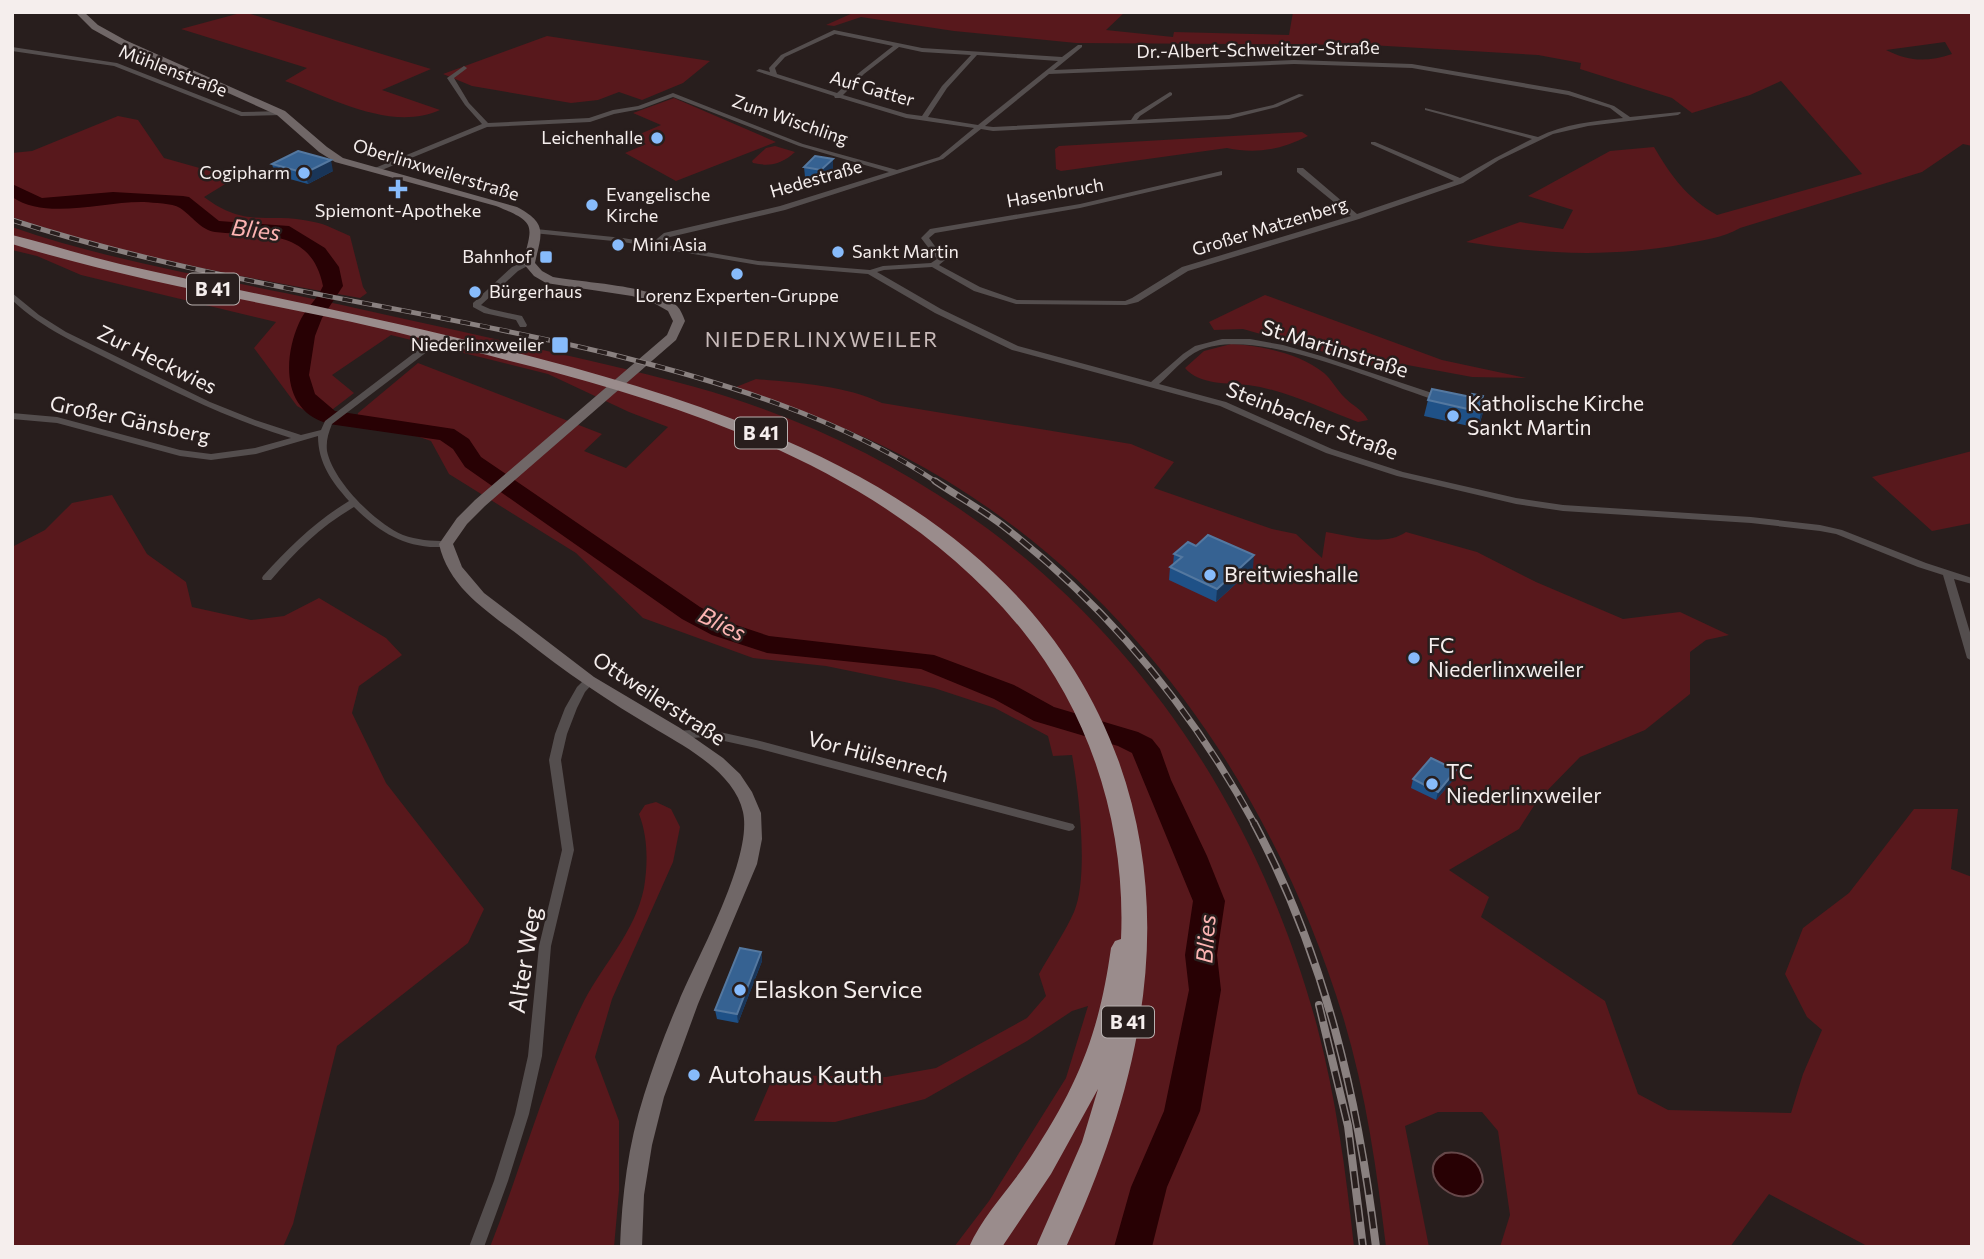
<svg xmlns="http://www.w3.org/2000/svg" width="1984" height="1259" viewBox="0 0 1984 1259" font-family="Commissioner,sans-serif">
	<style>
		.green { fill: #58181c; fill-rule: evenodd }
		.water { fill: #280104; stroke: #66484a; stroke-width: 2 }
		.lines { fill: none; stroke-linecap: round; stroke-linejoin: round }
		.river { fill: #280104; fill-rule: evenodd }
		.street { fill: #544e4e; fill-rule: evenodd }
		.secondary { fill: #706767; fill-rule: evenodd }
		.highway { fill: #9a8c8c; fill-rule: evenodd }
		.rail-far2-casing { stroke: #8a8180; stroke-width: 5 }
		.rail-far1-casing { stroke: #8a8180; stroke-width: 7 }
		.rail-casing { stroke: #8a8180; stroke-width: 8 }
		.rail-far2 { stroke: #281e1d; stroke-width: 3.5; stroke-dasharray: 10; stroke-linecap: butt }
		.rail-far1 { stroke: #281e1d; stroke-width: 4.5; stroke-dasharray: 13; stroke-linecap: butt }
		.rail { stroke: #281e1d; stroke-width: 5; stroke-dasharray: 17; stroke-linecap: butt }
		.wall { fill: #1f5187 }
		.shaded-wall { fill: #193558 }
		.building { fill: #366292; stroke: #5478a0; stroke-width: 2 }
		.poi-dot { fill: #87bbfb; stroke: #281e1d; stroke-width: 2.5 }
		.labels { text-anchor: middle; stroke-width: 5; stroke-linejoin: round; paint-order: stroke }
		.far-street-label { font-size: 18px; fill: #f5eeed; stroke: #281e1d }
		.far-poi-label { font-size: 18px; fill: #f5eeed; stroke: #281e1d; text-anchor: end }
		.shield { fill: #281e1d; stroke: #b8b0af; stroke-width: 2 }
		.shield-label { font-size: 19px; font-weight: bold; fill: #f5eeed }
		.far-quarter-label { font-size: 21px; letter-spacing: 2px; fill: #c8bab9; stroke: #281e1d }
		.street-label { font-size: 21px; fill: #f5eeed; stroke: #281e1d }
		.poi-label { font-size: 21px; fill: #f5eeed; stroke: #281e1d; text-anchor: start }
		.water-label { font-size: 23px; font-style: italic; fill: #fdb4b2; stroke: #281e1d }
		.near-street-label { font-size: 24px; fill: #f5eeed; stroke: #281e1d }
		.near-poi-label { font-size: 24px; fill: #f5eeed; stroke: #281e1d; text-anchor: start }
	</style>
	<rect width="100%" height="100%" fill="#281e1d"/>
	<g class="green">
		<path d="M244,12L431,69L382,90L440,110C391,132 332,98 285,81L307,68L181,29Z"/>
		<path d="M855,12H1125L1106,30L1173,37L1174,32L1289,35L1293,12H1972V146L1963,144L1922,172L1740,228C1722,238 1704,240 1684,244C1610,258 1539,254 1466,242L1520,222L1563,229L1573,210L1528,196L1610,151L1654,147C1671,176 1687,198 1717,215L1862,174L1781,81L1750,95L1692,113L1672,98L1580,69L1581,63L1538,55L1370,45L1076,43L954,31L861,17L834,26L826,25ZM1945,42L1952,54C1927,62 1910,62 1886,50Z"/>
		<path d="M547,36L710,61L683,83L642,100L619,92L598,100L571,103L472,86L443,74Z"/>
		<path d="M674,98L776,142L676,181L625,153L646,144L633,137L661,125L633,113Z"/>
		<path d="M118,116L138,120L164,158L235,178L204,197C248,230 268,211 314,222C326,224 338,231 350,236L363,287L367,293L360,298C243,277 125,256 12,217V153L32,151Z"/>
		<path d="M1302,132L1308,136C1281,150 1255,154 1227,148L1061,171L1056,169L1055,149L1059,146Z"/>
		<path d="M775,146L795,152C782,164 770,167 753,163L752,161L766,148Z"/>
		<path d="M12,227C101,258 193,274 285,293C358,308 431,325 504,341C568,356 632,369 695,387C1012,476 1231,709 1317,1026C1336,1098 1346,1172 1354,1247H954L989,1201L1066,1078L1088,1006L1072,1011L1027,1041L925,1099L835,1122L754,1121L774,1075L886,1077L936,1068L1027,1018L1046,996L1039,974C1050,954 1064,934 1074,912C1089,877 1079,793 1072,755L1053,756L1048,736L995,708L934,688L826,666L753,658L643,618L576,553L449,474L431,441L393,428L361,427L356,420L358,413L418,363L602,434L584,451L626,468L668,427L629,412L548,374L391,335L332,375L354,393L320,419L297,406L254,348L276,322L81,275L37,256L12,250Z"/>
		<path d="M1265,295L1442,360L1526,378L1472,377L1402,364L1370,365L1243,329L1214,330L1209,322Z"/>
		<path d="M1231,344C1260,345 1301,354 1324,373C1332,380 1337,390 1345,398C1353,406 1363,410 1368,420L1358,422C1322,409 1286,390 1248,385C1228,383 1199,385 1185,368L1204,351Z"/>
		<path d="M756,379C797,383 844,385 882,403L1131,444L1174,462L1154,488L1272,529L1296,534L1322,558L1326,532C1351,536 1385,547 1406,532L1477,552L1536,582L1623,619L1680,612L1729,635L1706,640L1690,652V694L1645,730L1580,757L1537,801L1519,829L1449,870L1489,897L1481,917L1605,1001L1638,1094L1668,1110L1791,1113L1803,1074L1822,1030L1807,1017L1785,974L1803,928L1849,893L1914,809H1958L1951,869L1972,877V1247H1869L1769,1194L1730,1247H1500L1510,1215L1498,1131L1482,1112H1438L1405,1126L1429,1247H1386C1377,1171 1366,1094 1344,1020C1273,786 1123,570 901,455C848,428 793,407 736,387Z"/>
		<path d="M1972,451V523L1932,531L1872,477Z"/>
		<path d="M112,495L147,554L186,582L192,607L251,620L284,616L319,598L386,638L402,655L359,686L352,713L386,783L484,909L468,943L337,1046L293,1224L283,1247H12V547L45,530L72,503Z"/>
		<path d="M656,802L671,809L680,827L673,862L612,999L595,1057L619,1121V1191L614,1247H490C522,1166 545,1079 584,1001C604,963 635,932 644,888C648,863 648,837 639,814L645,805Z"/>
	</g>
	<path class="water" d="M1445,1153C1464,1150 1482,1161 1483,1182C1468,1220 1407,1173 1445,1153Z"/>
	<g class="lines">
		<path class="river" d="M12,184L42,198L113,192L183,196L189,197L219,221L289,226L325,248L339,267L343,286L322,318L315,336L309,375L315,394L335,411L454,429L469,439L481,457L700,607L730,623L769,636L934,655L1014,685L1054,707L1138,732L1152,739L1160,749L1171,780L1207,856L1225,901L1217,955L1221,990L1200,1111L1167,1187L1152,1247H1114L1131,1187L1164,1111L1189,990L1185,955L1193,901L1132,753L1118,746L1034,721L994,699L921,669L767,653L712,635L682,619L465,467L453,449L440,440L329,424C282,412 283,359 299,323C305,309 317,300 323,286C311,227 261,237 215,232C201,230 192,216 180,208C172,203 154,203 144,202C103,201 47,221 12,197Z"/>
		<g class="street">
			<path d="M834,30L922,48L1062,57L1078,45H1082V47L1054,70L1294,60L1412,64L1569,91L1614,106L1630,117L1680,112L1681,113L1678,115L1588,126L1553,134L1499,160L1463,183L1359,219L1188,271L1138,302L1126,305L1016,304L974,291L932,267L884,270L877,272L941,309L1018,346L1151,382L1183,354L1195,346L1222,339H1250L1283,345L1321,356L1444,397V401H1438C1379,383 1257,326 1200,350C1184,357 1172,373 1159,384L1226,402L1332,449L1403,472L1516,498L1563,505L1751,517L1820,525L1842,530L1926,563L1972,578V584L1954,579L1972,639V661L1967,658L1943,575L1918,567L1836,534L1820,531L1751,523L1563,511L1516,504L1397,476L1326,453L1220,406L1012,350L935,313L868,274L758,265L623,242L533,233L532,231L536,229L623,238L652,243L664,233L780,206L889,172L799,146L673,97L641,109L614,114L590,122L487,127L377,172L370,170L482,124L465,105L447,78L464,66L467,68L466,69L454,78L469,103L488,123L589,118L613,110L638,106L673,93L803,144L897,170L939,157L974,128L906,118L840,98H835L834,96L756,71L759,69L770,72L769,68L781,55ZM835,34L893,46L860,72L837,93L777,74L775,68L785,57ZM899,47L922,52L971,55L942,86L922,116L907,114L843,95L864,74ZM977,55L1058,61L978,125L928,117L947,88ZM1294,64L1412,68L1568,95L1610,108L1623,118C1594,121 1564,124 1538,137L1425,108V110L1532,139L1495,158L1460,178L1375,142H1371V144L1454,181L1357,214L1303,168H1297V172L1351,216L1182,267L1132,298L1125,301L1017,300L980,287L939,265L945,260L929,238L935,233L1080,208L1222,175V171L1080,204L930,229L921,238L937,259L931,263L883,266L870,270L758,261L660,244L670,237L785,210L943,159L981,129L993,131L1229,119L1277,107L1304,95L1299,94L1273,105L1229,115L1137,120L1140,116L1172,95V93L1170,92L1135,114L1131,120L993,127L985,126L1049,74Z"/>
			<path d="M12,47L117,63L242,112L281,111L284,113L281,115L241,116L114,66L12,51Z"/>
			<path d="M526,261H529L533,263L518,271L481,305L490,309L522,316L527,325L526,327H520L516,320L484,313L473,307V303L512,267Z"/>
			<path d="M12,293L39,315L66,332L210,402L255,420L301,435L321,430L325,421L426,344H432V348L332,424C328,434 326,441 327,451C333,481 375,523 403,535C417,540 431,541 446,541L451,544C445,548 438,547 430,547C398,544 376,529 354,507C321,526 295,552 271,580H263L262,578L263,576C289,547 316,521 349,501C332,482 318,463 318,436L256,454L211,460L180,456L57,423L12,419V413L57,417L180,450L211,454L255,448L291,438C231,420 175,392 118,364C81,345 42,329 12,300Z"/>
			<path d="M589,678L594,682L585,692L577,708L567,734L561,760L574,850L551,946L542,1056L529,1114L508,1181L484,1247H469L494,1181L515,1114L528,1056L539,946L562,850L549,760L555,734L565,708L577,687L585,679Z"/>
			<path d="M706,729L756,740L1069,823L1073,824L1075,827L1073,830L1069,831L756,748L706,737L677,739L673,738L671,735L673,732L677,731Z"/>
		</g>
		<path class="secondary" d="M75,12H84L98,25L125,40L285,111L327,147L343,158L517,207C549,224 541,234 535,263L542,271L553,277C583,283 656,285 677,306C681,310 683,316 685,321L676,340L485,506L467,524L453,544L462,567L484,593L594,677L680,728L723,758L740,774L752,792L761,813L762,839L757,864L698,1004L664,1097L652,1145L644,1195L642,1247H620C622,1195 628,1145 644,1095C654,1063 666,1031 679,1001C698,956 753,858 743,812C735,774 688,748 657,730C608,701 565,672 521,637C487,611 449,588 439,544L457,518L475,500L667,335L673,321L668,311L652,302L632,296L546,283L534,276L523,263C532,225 538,223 496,206L335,162L319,152L277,115L119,44L92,29Z"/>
		<path class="highway" d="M12,235C53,245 92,258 133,267C249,293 367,315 482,344C731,406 1022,494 1119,762C1178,928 1137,1093 1066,1247H1036L1082,1142L1098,1089L1051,1174L1002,1247H969C983,1215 1011,1187 1030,1158C1078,1085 1099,1034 1111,948L1115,941L1121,939C1126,829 1092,716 1022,630C900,480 712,413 530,366C463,349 396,331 328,317C222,295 116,276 12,244Z"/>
		<g class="rail-far2-casing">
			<path id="rail-far2" d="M12,220C206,283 412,306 610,354C722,382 840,417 938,483"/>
		</g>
		<g class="rail-far1-casing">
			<path id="rail-far1" d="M935,481C957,496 981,509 1002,525C1107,606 1192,709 1255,825"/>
		</g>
		<g class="rail-casing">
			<g id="rail">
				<path d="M1254,823C1325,956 1358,1099 1376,1247"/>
				<path d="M1319,1005L1348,1126L1363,1247"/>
			</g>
		</g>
		<use href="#rail-far2" class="rail-far2"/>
		<use href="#rail-far1" class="rail-far1"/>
		<use href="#rail" class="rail"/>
	</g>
	<g class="wall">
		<path d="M833,159V170L822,180L805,177L804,167Z"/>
		<path d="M272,164L333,171L308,184L275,175Z"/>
		<path d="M1482,399L1485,400L1482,416L1478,428L1424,416L1428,400Z"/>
		<path d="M1174,554L1253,568L1216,602L1169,580L1170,567L1173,565Z"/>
		<path d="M1413,779H1454L1436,800L1411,788Z"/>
		<path d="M761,952L762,961L738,1023L717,1019L715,1010Z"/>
	</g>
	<g class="shaded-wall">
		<path d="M833,159V170L822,180L821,170Z"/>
		<path d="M331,160L333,171L308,184L305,173Z"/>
		<path d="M1485,400L1482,416L1478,428L1481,412Z"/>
		<path d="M1254,555L1253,568L1216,602L1217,589Z"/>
		<path d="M1456,770L1454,779L1436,800L1438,792Z"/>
		<path d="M761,952L762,961L738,1023L737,1014Z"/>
	</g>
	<g class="building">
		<path d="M298,151L331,160L305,173L272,164Z"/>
		<path d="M815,156L833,159L821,170L804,167Z"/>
		<path d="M1432,389L1471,397L1472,394L1483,396L1482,399L1485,400L1481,412L1428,400Z"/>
		<path d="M1208,535L1254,555L1217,589L1170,567L1182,557L1174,554L1188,542L1196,546Z"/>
		<path d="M1431,758L1456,770L1438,792L1413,779Z"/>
		<path d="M740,948L761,952L737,1014L715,1010Z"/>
	</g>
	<g class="poi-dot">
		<circle cx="657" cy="138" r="7"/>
		<circle cx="304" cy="173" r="7"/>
		<path d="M394.5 178.5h7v7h7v7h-7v7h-7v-7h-7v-7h7z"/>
		<circle cx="592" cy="205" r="7"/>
		<circle cx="618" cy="245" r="7"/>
		<circle cx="838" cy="252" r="7"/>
		<rect x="539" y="250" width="14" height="14" rx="3.5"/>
		<circle cx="737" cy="274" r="7"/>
		<circle cx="475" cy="292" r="7"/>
		<rect x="551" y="336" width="18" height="18" rx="3.5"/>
		<circle cx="1453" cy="416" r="7"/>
		<circle cx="1210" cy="575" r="7"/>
		<circle cx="1414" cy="658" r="7"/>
		<circle cx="1432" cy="784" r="7"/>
		<circle cx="740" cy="990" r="7"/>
		<circle cx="694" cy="1075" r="7"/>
	</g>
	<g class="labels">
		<g class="far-street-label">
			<text transform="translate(1258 50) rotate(-1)" y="6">Dr.-Albert-Schweitzer-Straße</text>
			<text transform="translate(173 71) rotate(21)" y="6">Mühlenstraße</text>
			<text transform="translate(872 89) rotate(16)" y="6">Auf Gatter</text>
			<text transform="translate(790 120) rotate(19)" y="6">Zum Wischling</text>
			<text transform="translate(436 170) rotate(17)" y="6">Oberlinxweilerstraße</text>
			<text transform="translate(816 179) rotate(-16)" y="6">Hedestraße</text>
			<text transform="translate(1055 193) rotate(-10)" y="6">Hasenbruch</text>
			<text transform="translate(1270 227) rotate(-17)" y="6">Großer Matzenberg</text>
		</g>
		<g class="far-poi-label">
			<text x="643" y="144">Leichenhalle</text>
			<text x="290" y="179">Cogipharm</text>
			<text x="606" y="201" text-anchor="start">Evangelische<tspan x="606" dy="21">Kirche</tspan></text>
			<text x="398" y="217" text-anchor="middle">Spiemont-Apotheke</text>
			<text x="632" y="251" text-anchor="start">Mini Asia</text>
			<text x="852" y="258" text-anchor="start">Sankt Martin</text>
			<text x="532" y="263">Bahnhof</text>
			<text x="489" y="298" text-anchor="start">Bürgerhaus</text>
			<text x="737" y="302" text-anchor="middle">Lorenz Experten-Gruppe</text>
			<text x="544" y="351">Niederlinxweiler</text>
		</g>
		<g class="shield">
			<rect x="187" y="273.5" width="52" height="31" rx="5"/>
			<rect x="735" y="417.5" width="52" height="31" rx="5"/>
			<rect x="1102" y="1006.5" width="52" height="31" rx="5"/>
		</g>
		<g class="shield-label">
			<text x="213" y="296">B 41</text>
			<text x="761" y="440">B 41</text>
			<text x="1128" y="1029">B 41</text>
		</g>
		<g class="far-quarter-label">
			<text x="822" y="347">NIEDERLINXWEILER</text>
		</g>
		<g class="street-label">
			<text transform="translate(1335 349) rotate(17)" y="7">St.Martinstraße</text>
			<text transform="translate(157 360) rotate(26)" y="7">Zur Heckwies</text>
			<text transform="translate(130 420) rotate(12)" y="7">Großer Gänsberg</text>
			<text transform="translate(1312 421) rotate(21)" y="7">Steinbacher Straße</text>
			<text transform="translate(659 699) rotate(33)" y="7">Ottweilerstraße</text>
			<text transform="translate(878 757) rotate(15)" y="7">Vor Hülsenrech</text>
		</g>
		<g class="poi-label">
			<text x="1467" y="411">Katholische Kirche<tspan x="1467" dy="24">Sankt Martin</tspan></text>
			<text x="1224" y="582">Breitwieshalle</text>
			<text x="1428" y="653">FC<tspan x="1428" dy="24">Niederlinxweiler</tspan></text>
			<text x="1446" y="779">TC<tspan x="1446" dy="24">Niederlinxweiler</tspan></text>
		</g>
		<g class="water-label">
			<text transform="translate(256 230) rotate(7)" y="8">Blies</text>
			<text transform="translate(722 624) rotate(26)" y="8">Blies</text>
			<text transform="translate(1206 939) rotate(-86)" y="8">Blies</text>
		</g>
		<g class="near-street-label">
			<text transform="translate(525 960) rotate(-81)" y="8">Alter Weg</text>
		</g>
		<g class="near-poi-label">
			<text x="754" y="998">Elaskon Service</text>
			<text x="708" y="1083">Autohaus Kauth</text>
		</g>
	</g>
	<rect width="1984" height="1259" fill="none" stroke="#f5eeed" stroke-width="28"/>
</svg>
